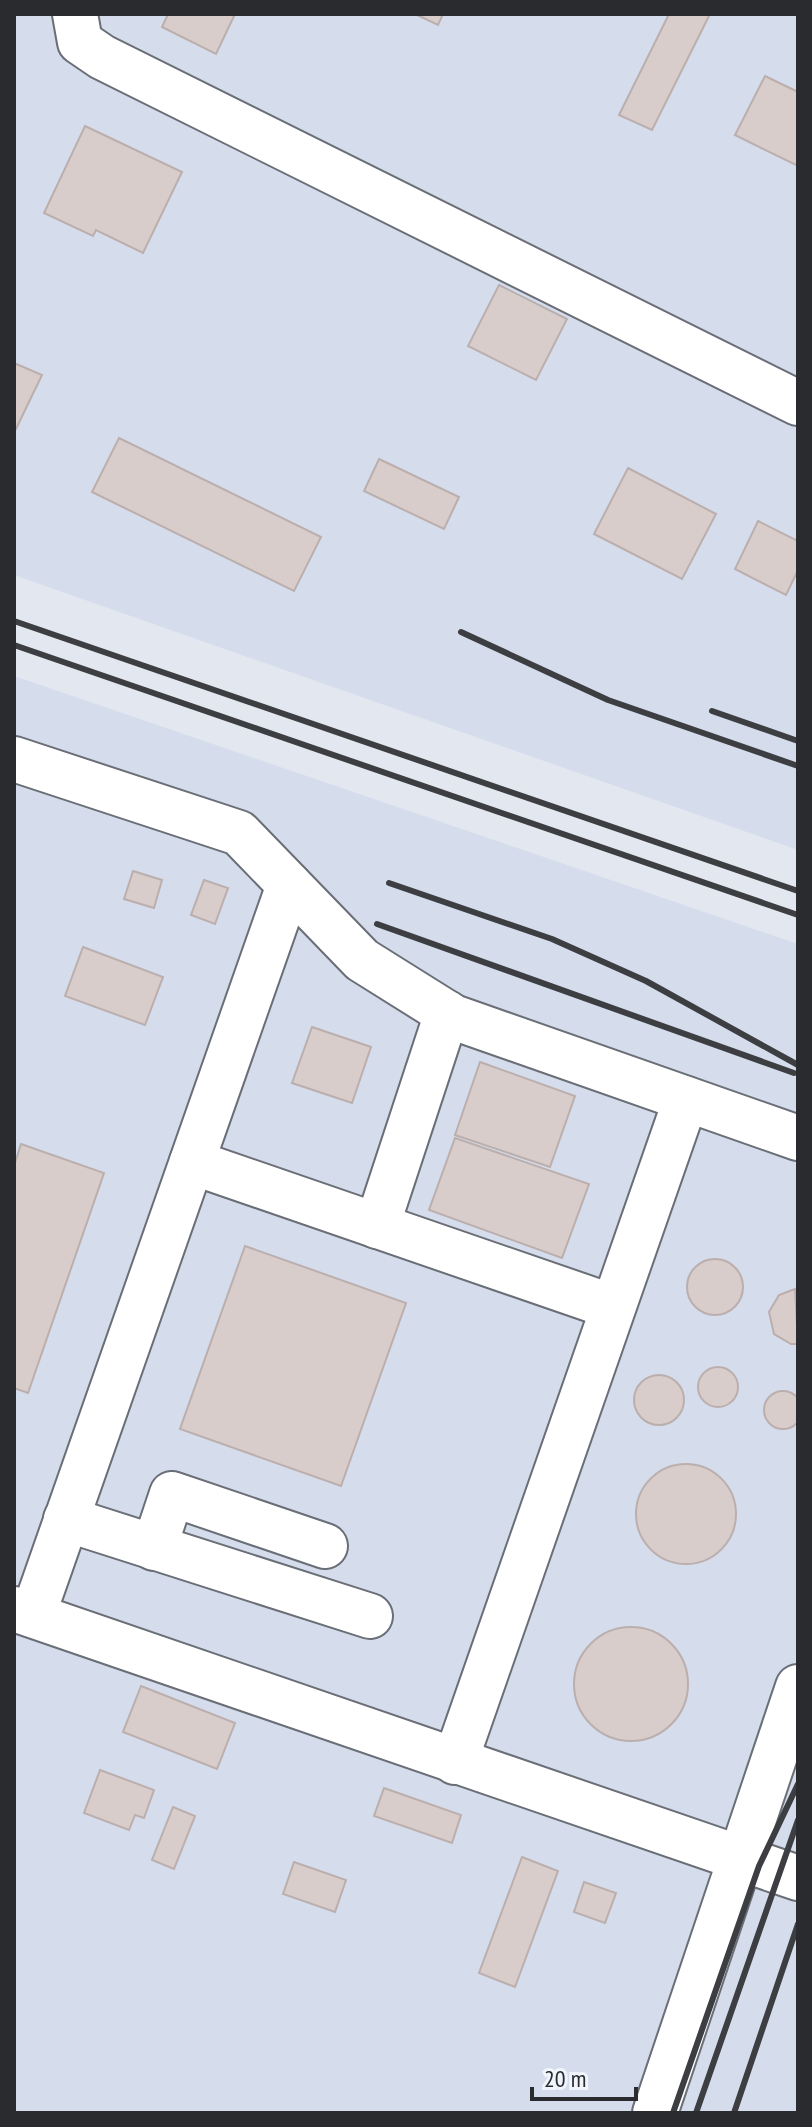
<svg xmlns="http://www.w3.org/2000/svg" width="812" height="2127" viewBox="0 0 812 2127" font-family="'PT Sans Narrow',sans-serif">
	<style>
		.built { fill: #d5dcec }
		.building { fill: #d9cdcc; stroke: #bbafae; stroke-width: 2 }
		.lines { fill: none; stroke-linecap: round; stroke-linejoin: round }
		.minor-casing { stroke: #6a6e76; stroke-width: 48 }
		.minor { stroke: #fff; stroke-width: 44 }
		.rail { stroke: #3c3e42; stroke-width: 6 }
	</style>
	<rect width="100%" height="100%" fill="#e3e7f0"/>
	<g class="built">
		<path d="M14,14H798V850L14,575Z"/>
		<path d="M14,676L798,944V2113H14Z"/>
	</g>
	<g class="building">
		<path d="M168,14H235L216,54L162,27Z"/>
		<path d="M415,14H443L438,25Z"/>
		<path d="M669,14H710L652,130L619,115Z"/>
		<path d="M765,76L798,92V166L735,135Z"/>
		<path d="M85,126L182,172L143,253L96,230L93,236L44,213Z"/>
		<path d="M499,285L567,319L536,380L468,346Z"/>
		<path d="M14,363L42,375L14,433Z"/>
		<path d="M119,438L321,537L294,591L92,492Z"/>
		<path d="M379,459L459,497L444,529L364,491Z"/>
		<path d="M628,468L716,514L682,579L594,534Z"/>
		<path d="M758,521L798,541V570L786,595L735,569Z"/>
		<path d="M133,871L162,880L154,908L124,899Z"/>
		<path d="M204,880L228,888L215,924L191,915Z"/>
		<path d="M83,947L163,977L145,1025L65,996Z"/>
		<path d="M312,1027L371,1047L352,1103L292,1083Z"/>
		<path d="M480,1062L575,1096L550,1167L455,1135Z"/>
		<path d="M455,1138L589,1184L562,1258L429,1210Z"/>
		<path d="M21,1144L104,1173L28,1393L14,1388V1166Z"/>
		<path d="M245,1246L406,1303L341,1486L180,1429Z"/>
		<circle cx="715" cy="1287" r="28"/>
		<path d="M795,1289L798,1344H791L774,1334L769,1312L779,1295Z"/>
		<circle cx="718" cy="1387" r="20"/>
		<circle cx="659" cy="1400" r="25"/>
		<circle cx="783" cy="1410" r="19"/>
		<circle cx="686" cy="1514" r="50"/>
		<circle cx="631" cy="1684" r="57"/>
		<path d="M141,1686L235,1723L217,1769L123,1732Z"/>
		<path d="M100,1770L154,1790L144,1818L135,1815L129,1830L84,1813Z"/>
		<path d="M384,1788L461,1815L452,1843L374,1816Z"/>
		<path d="M173,1807L195,1816L174,1869L152,1860Z"/>
		<path d="M522,1857L558,1871L515,1987L479,1973Z"/>
		<path d="M294,1862L346,1880L335,1912L283,1894Z"/>
		<path d="M584,1882L616,1893L605,1923L574,1912Z"/>
	</g>
	<g class="lines">
		<g class="minor-casing">
			<g id="minor">
				<path d="M75,14L80,42L102,57L798,403"/>
				<path d="M14,759L239,833L362,960L453,1017L798,1138"/>
				<path d="M192,1162L613,1307"/>
				<path d="M377,1226L447,1013"/>
				<path d="M66,1519L370,1616"/>
				<path d="M154,1548L172,1494L325,1546"/>
				<path d="M14,1609L798,1878"/>
				<path d="M33,1615L289,885"/>
				<path d="M455,1762L686,1099"/>
				<path d="M655,2113L798,1687"/>
			</g>
		</g>
		<use href="#minor" class="minor"/>
		<g class="rail">
			<path d="M14,621L798,891"/>
			<path d="M461,632L608,700L798,766"/>
			<path d="M14,645L798,915"/>
			<path d="M712,711L798,741"/>
			<path d="M389,883L552,939L646,981L798,1065"/>
			<path d="M377,924L794,1073"/>
			<path d="M673,2113L759,1866L798,1784"/>
			<path d="M696,2113L798,1820"/>
			<path d="M734,2113L798,1924"/>
		</g>
	</g>
	<rect width="812" height="2127" fill="none" stroke="#292b2e" stroke-width="32"/>
	<path d="M532 2087v12h104v-12" fill="none" stroke="#292b2e" stroke-width="4"/>
	<text x="544" y="2087" font-size="24" fill="#292b2e" stroke="#f0f4fd" stroke-width="6" paint-order="stroke">20 m</text>
</svg>
